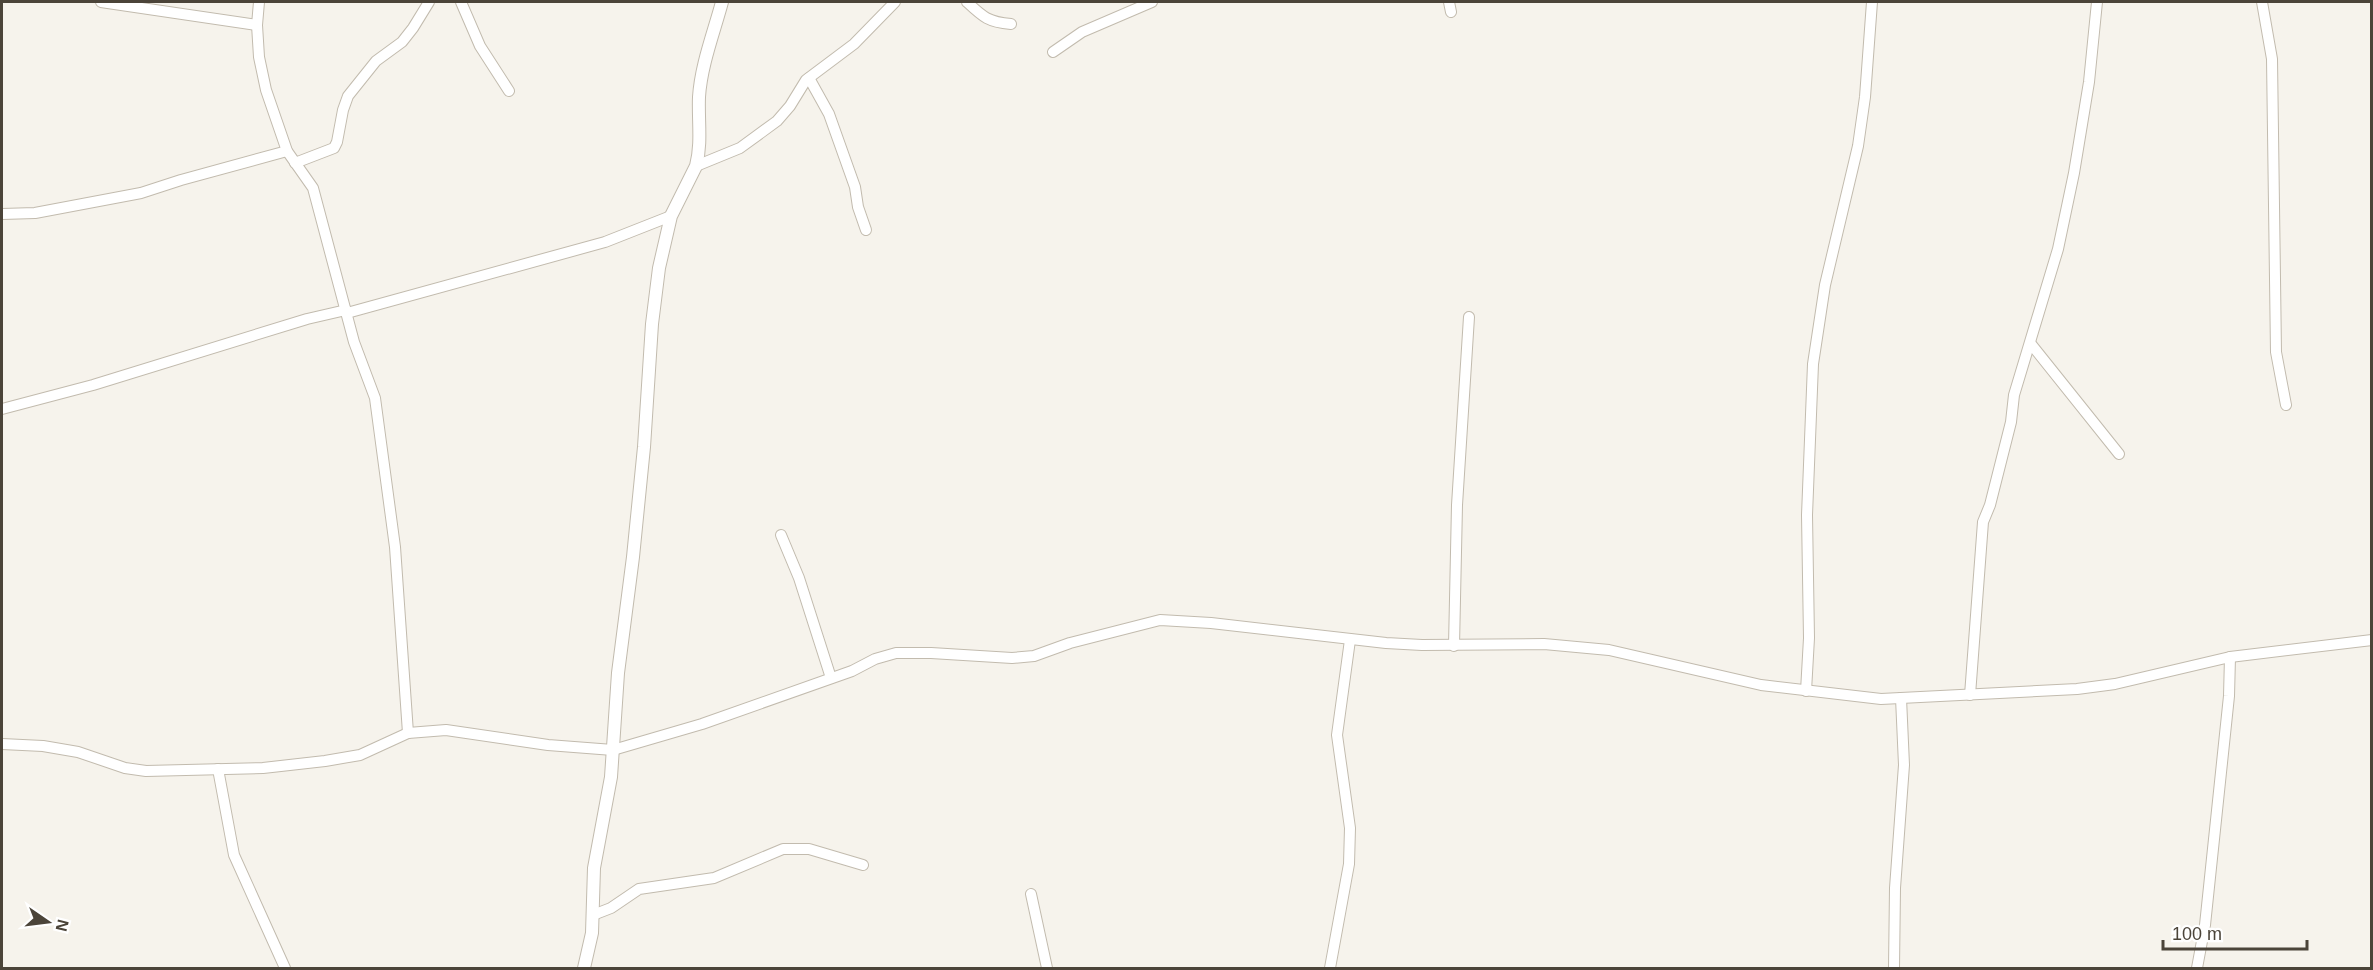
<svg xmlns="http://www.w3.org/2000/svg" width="2373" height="970" viewBox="0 0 2373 970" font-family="Arial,sans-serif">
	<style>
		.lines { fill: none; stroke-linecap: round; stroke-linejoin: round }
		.minor-casing { stroke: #c2bbae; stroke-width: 12 }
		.tertiary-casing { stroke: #c2bbae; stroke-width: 14 }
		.minor { stroke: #fff; stroke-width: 10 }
		.tertiary { stroke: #fff; stroke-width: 12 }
	</style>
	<rect width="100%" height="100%" fill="#f6f3ec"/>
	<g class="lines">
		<g class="minor-casing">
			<g id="minor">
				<path d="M101,2L257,25"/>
				<path d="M259,2L257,25L259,57L266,90L287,151L313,188L354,342L375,398L395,547L408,733"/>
				<path d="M461,2L480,46L509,91"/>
				<path d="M967,2C983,17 988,22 1011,24"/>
				<path d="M1449,2L1451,12"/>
				<path d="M2262,2L2272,59L2276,352L2286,405"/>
				<path d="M1053,52L1082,32L1152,2"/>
				<path d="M809,78L829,114L855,187L858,207L866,230"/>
				<path d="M295,163L334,148L337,142L343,110L348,96L376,61L402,42L413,28L429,2"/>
				<path d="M696,166L740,148L777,121L790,106L806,80L854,44L895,2"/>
				<path d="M2,214L35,213L141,193L181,180L287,151"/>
				<path d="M347,313L605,242L671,216"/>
				<path d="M2031,344L2119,454"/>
				<path d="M2,409L93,385L307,319L346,310"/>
				<path d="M781,535L799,578L831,678"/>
				<path d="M1454,646L1457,505L1469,317"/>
				<path d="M1806,691L1809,638L1807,515L1813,364L1825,285L1858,146L1865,97L1872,2"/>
				<path d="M1970,695L1983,522L1990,505L2011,422L2014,395L2058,249L2074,173L2089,82L2097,2"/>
				<path d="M2,744L43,746L78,752L125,768L146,771L263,768L325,761L360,755L408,733L446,730L548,745L613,750L702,724L852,671L875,659L896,653H931L1012,658L1034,656L1070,643L1160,620L1211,623L1386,643L1422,645L1544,644L1609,650L1761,685L1881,699L2077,689L2115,684L2230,657L2372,640"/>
				<path d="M218,769L234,855L285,968"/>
				<path d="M1031,894L1047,968"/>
				<path d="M593,915L611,908L639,889L714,878L783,849H809L863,865"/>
				<path d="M1330,968L1349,864L1350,828L1337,735L1350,640"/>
				<path d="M1894,968L1895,888L1904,765L1901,698"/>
				<path d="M2197,968L2205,925L2229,696L2230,657"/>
			</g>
		</g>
		<g class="tertiary-casing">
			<path id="tertiary" d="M584,968L592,933L594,868L611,777L618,673L633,557L644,447L652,324L659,268L671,216L696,166C702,143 698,121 699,97C701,65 714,32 722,2"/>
		</g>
		<use href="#minor" class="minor"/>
		<use href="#tertiary" class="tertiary"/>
	</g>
	<rect width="2373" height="970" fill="none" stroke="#4b4439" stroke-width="6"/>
	<g transform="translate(48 922) rotate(104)" stroke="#ffffff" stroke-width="4.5" paint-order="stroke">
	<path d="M0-4.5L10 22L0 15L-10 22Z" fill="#4b4439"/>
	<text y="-9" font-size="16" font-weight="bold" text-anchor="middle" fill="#4b4439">N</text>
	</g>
	<path d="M2163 940v9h144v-9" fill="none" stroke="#4b4439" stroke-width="3"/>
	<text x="2172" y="940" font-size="18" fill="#4b4439" stroke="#ffffff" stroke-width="4.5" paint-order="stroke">100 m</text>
</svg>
